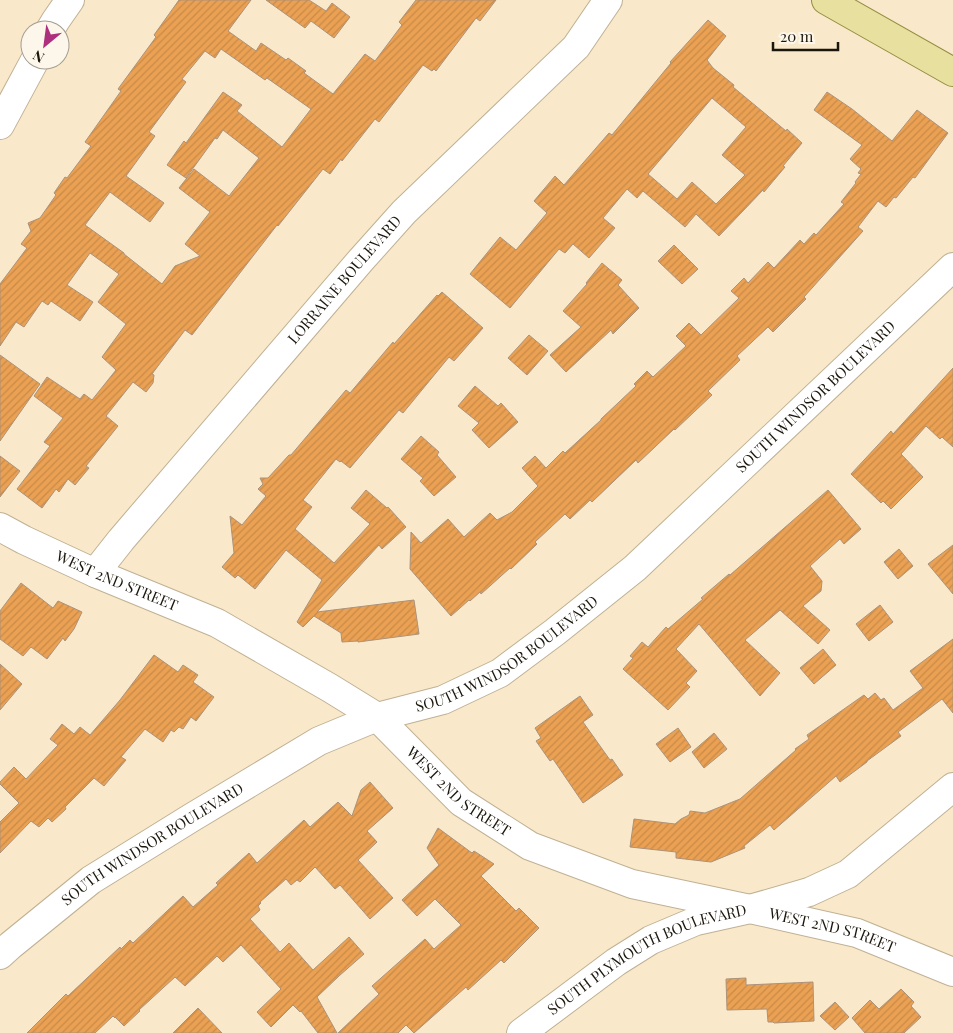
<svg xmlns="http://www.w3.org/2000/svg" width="953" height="1033" viewBox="0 0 953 1033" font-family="'Playfair Display',serif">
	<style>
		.building { fill: url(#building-hatch); stroke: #ab927b; fill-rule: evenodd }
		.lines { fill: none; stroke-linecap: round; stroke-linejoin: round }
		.minor-casing { stroke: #c0b194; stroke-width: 30 }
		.major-casing { stroke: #958c42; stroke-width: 30 }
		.minor { stroke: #fff; stroke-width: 28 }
		.major { stroke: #e7e09f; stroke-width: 28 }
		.labels { text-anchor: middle; stroke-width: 4; stroke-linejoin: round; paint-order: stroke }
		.street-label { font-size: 15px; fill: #1b160b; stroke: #fdf7eb }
	</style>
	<defs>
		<pattern id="building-hatch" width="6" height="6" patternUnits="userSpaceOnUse" patternTransform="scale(1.25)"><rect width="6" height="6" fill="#eba153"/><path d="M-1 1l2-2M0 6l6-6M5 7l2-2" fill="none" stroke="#c98a47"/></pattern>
	</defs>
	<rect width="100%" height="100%" fill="#f9e9ca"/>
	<g class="building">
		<path d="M179,0H251L228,31L256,51L261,43L286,60L288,58L306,71L304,73L333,94L365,54L375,61L402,25L399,22L416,0H496L480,21L476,18L436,71L434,69L432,71L423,65L379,122L375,119L342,161L341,159L330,174L323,169L278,226L277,225L192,335L185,330L152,374L154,375L153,383L146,392L133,382L106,416L118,426L86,466L89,468L75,485L68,479L59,492L56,489L42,508L17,489L50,446L44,442L63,418L34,396L47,377L80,399L84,394L92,400L116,370L102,357L126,324L98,302L119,274L90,253L67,285L93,302L80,321L51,301L48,305L42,301L24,327L16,322L0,346V284L27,248L21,244L31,231L28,223L40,218L56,195L54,193L65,177L67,178L91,146L85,142L121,91L118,89L156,37L154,35ZM221,49L265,80L267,78L311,109L282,147L237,111L242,105L223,92L186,143L184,141L167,165L186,178L215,138L217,139L223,130L259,158L229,196L194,169L179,188L210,212L185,244L200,256L175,266L162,284L124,254V253L85,225L110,192L150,222L164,203L126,176L155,136L149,132L186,82L182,79L205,51L215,58Z"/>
		<path d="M266,0H309L326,11L332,3L350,17L334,38L311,21L305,28Z"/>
		<path d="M708,20L726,36L707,60L713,68L734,85L733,87L786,131L787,129L802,143L783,166L785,167L764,192L763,190L719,236L696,214L685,227L643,191L637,198L627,189L603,218L615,228L589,258L573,244L565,253L559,249L510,308L470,274L500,237L516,250L547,213L534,201L555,176L564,185L609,133L612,135L671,63L670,62ZM712,98L746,127L722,155L745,175L716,204L692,182L677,199L648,174Z"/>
		<path d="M827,92L852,109L892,141L917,110L948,133L915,178L913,177L896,198L894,197L886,207L878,201L858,227L863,231L804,297L806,299L773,332L768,327L737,356L740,360L708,391L712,395L675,430L674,429L638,463L636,460L592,502L590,500L570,519L565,514L535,542L537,544L511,569L510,568L481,594L480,592L470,601L469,600L451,616L410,569L411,532L421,543L448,519L464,537L490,513L497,520L512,512L538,486L522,468L535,456L546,468L563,451L565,453L601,420V419L636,386L634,384L647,371L653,377L686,346L676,336L689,323L701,335L739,298L731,291L744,278L748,283L768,262L774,268L800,240L804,244L814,233L816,235L844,204L841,202L856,183L855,182L861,174L858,173L861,169L850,159L862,145L814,110Z"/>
		<path d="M674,245L698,269L682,284L658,261Z"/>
		<path d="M602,263L622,280L618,285L639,308L613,334L611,330L566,372L550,355L581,327L563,311L587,284L586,283Z"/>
		<path d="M442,292L483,328L454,361L449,357L403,413L399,410L350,468L341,461L340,462L336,459L303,500L312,507L295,529L334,563L370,524L351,508L366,490L387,508L388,507L406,527L382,549L379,545L317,612L414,600L419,634L358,642V641L342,642L341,633L314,616L303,627L297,622L322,580L286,550L255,589L238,575L235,578L222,567L234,553L230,516L242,525L266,496L258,489L263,484L260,478H268L289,455H291L346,390L350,393L393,342L394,344L437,295L438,296Z"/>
		<path d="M529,335L548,351L527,375L508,358Z"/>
		<path d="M0,355L40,384L0,441Z"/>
		<path d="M953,368V447L942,437L940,439L926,426L901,454L923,477L891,509L883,501L881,503L851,474L891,431L893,434Z"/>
		<path d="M475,386L498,406L501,403L518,422L489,448L472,430L479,423L458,406Z"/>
		<path d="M421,436L439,452L437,455L456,477L434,496L420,481L423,478L401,459Z"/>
		<path d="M0,456L20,471L0,497Z"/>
		<path d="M828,490L861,529L844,544L840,539L810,566L822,581L821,591L803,606L830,630L818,644L780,610L745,640L780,673L760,696L699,624L676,649L697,671L686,683L690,687L668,710L623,669L633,658L630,656L642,642L648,647L666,627L668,629L703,599L701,598L729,574L730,575Z"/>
		<path d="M953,545V594L928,564Z"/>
		<path d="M899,549L913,566L898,579L884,562Z"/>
		<path d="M21,583L53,608L58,601L82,612L74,629L65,641L63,638L47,659L31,647L23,656L0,639V611Z"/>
		<path d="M880,605L893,622L869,641L856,624Z"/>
		<path d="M953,639V713L942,699L898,732L901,736L867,761V762L840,782L836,776L774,830L770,825L744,846L745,848L711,862L676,858V852L630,847L634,819L675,824L681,819L689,815L690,811L705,813L740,799L796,750L795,749L809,739L807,735L864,695L868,699L875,693L881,700L884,698L893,710L923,688L910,671Z"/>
		<path d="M823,649L836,665L814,684L800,668Z"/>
		<path d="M154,655L178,672L183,665L198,675L193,682L214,697L196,721L191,717L183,729L179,727L174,732L171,730L163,742L145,729L121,757L126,760L104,786L94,778L65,807L66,809L52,822L48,818L39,827L31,821L0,853V822L19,803L0,784V782L14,767L26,779L58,745L50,739L62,724L74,734L80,727L90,735L120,700Z"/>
		<path d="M0,664L22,684L0,710Z"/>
		<path d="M580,696L593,715L583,722L610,760L612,759L623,775L583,803L553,759L550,761L536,741L541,738L535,728Z"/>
		<path d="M678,728L691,747L670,762L656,744Z"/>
		<path d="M714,733L727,749L704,768L692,752Z"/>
		<path d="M370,782L393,808L367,831L377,842L358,860L393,898L370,919L340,885L335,889L315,867L300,882L297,880L291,885L286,879L260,902L261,903L258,906L260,910L250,919L280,952L289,943L313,970L349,937L364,954L339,976L317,997L337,1033H318L301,1011L300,1012L293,1005L271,1027L257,1012L281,989L241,945L223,962L217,956L185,986L175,977L139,1010L140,1011L124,1026L115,1017V1018L113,1016L95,1033H27L66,994L68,996L120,947L121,949L130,940L133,943L183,896L193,907L218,885L216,883L249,853L257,863L304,820L310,827L338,802L352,816L361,790Z"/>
		<path d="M438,828L472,853L474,851L494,864L481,876L516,911L519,908L539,928L504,963L501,960L468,990L466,987L414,1033L406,1025L398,1033H338L379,994L372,986L425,939L434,949L461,925L435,899L417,916L402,900L439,865L427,848Z"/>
		<path d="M746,978V985L813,982L814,1021L774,1023L773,1022H768L767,1009L727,1010L726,979Z"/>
		<path d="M901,989L914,1002L911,1006L921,1017L904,1033H865L852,1018L870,1000L879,1009Z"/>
		<path d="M835,1002L849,1017L835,1030L820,1016Z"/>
		<path d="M198,1008L222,1033H173Z"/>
	</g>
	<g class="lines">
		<g class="minor-casing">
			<g id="minor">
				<path d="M50,30L56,20L70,0"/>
				<path d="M0,125L35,60"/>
				<path id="s1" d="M0,527L24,540L95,573L217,623L330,688L377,717L461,802L530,846L632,884L750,909L857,933L953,972"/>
				<path id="s2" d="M95,573L121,540L361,260L404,212L576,47L608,0"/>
				<path id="s3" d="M0,955L11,945L91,880L191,818L319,741L377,717L443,700L500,673L555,632L635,568L953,267"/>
				<path id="s4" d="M521,1033L616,962L651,940L696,921L750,909L809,892L848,874L953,787"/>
			</g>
		</g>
		<g class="major-casing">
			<path id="major" d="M826,0L953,72"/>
		</g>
		<use href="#minor" class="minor"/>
		<use href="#major" class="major"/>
	</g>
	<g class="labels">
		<g class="street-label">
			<text dy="5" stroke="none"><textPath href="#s2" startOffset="385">LORRAINE BOULEVARD</textPath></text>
			<text dy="5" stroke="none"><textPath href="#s3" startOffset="999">SOUTH WINDSOR BOULEVARD</textPath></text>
			<text dy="5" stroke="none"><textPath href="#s1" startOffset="129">WEST 2ND STREET</textPath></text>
			<text dy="5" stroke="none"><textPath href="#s3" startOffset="594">SOUTH WINDSOR BOULEVARD</textPath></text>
			<text dy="5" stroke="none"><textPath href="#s1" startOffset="534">WEST 2ND STREET</textPath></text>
			<text dy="5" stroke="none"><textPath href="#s3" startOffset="189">SOUTH WINDSOR BOULEVARD</textPath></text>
			<text dy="5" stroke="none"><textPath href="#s1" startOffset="939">WEST 2ND STREET</textPath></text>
			<text dy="5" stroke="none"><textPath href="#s4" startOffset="148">SOUTH PLYMOUTH BOULEVARD</textPath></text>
		</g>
	</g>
	<g transform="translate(45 45) rotate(209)"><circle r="24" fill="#fdf7eb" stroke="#a39d91"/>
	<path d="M0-4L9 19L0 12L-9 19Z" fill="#ad2f7e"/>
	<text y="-8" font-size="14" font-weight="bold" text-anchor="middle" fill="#1b160b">N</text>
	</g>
	<path d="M773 42v8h65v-8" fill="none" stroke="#1b160b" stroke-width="2.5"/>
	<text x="780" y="42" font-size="15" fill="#1b160b" stroke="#fdf7eb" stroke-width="4" paint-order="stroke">20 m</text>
</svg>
